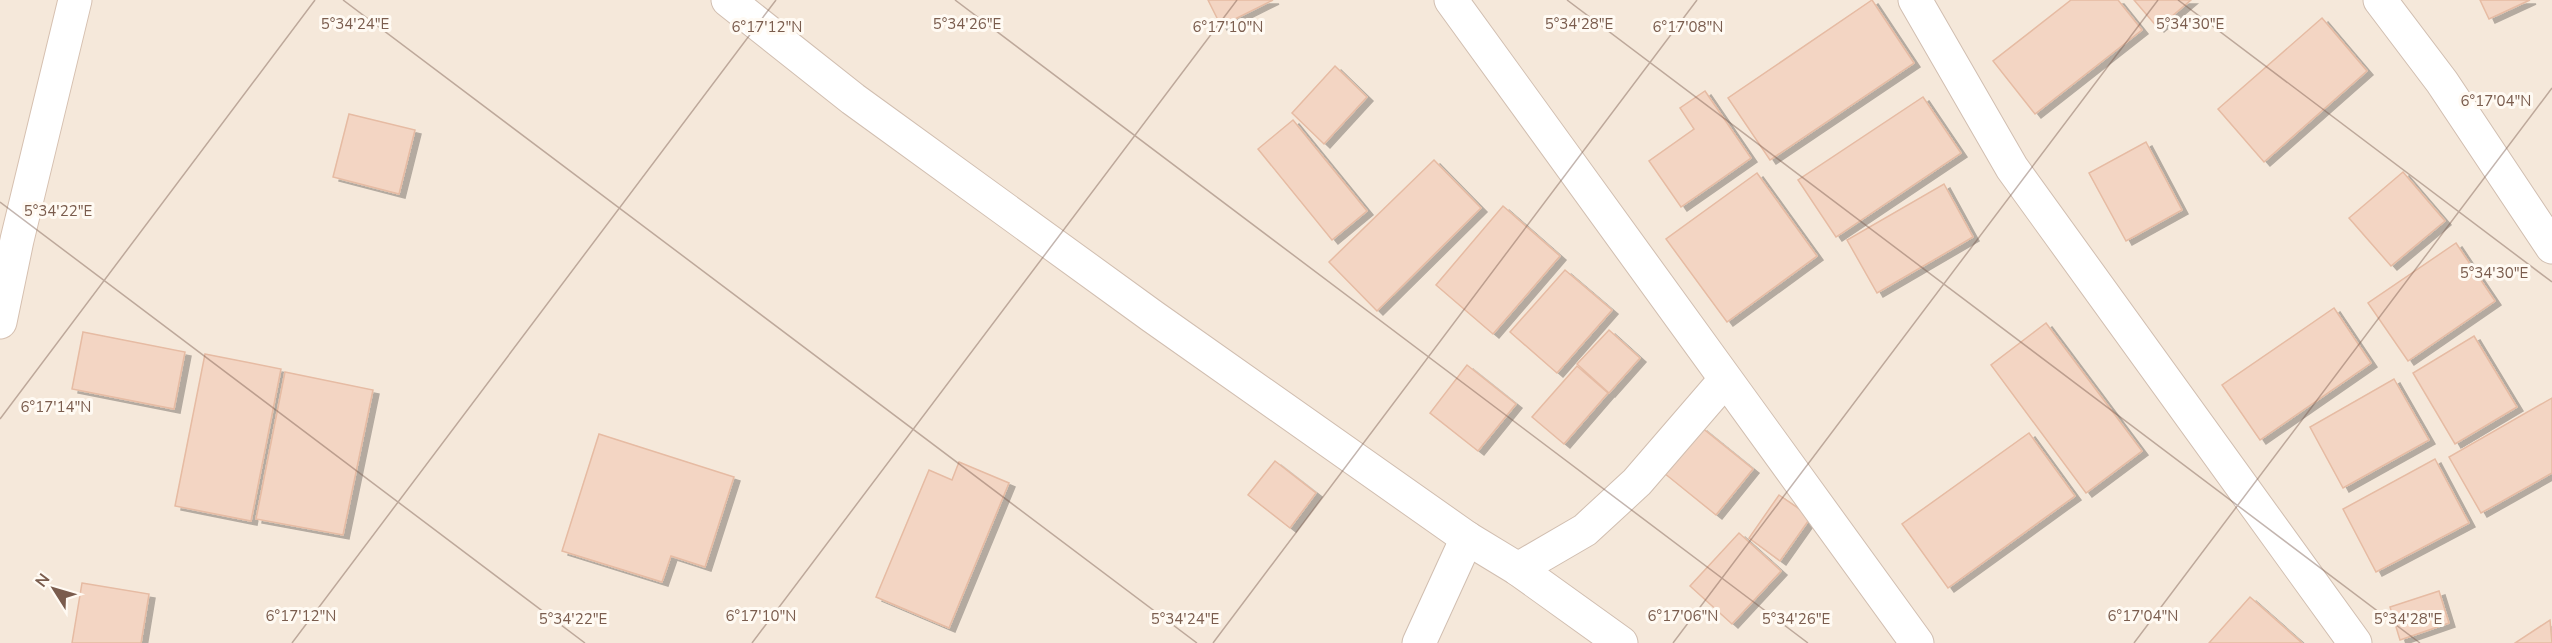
<svg xmlns="http://www.w3.org/2000/svg" width="2552" height="643" viewBox="0 0 2552 643" font-family="'Nunito Sans',sans-serif">
	<style>
		.residential { fill: #f5e8da }
		.building { fill: #f3d5c3; stroke: #e6bba3; stroke-width: 1.5; filter: url(#shadow) }
		.lines { fill: none; stroke-linecap: round; stroke-linejoin: round }
		.street-casing { stroke: #d1beb0; stroke-width: 35 }
		.secondary-casing { stroke: #d6c0b0; stroke-width: 35 }
		.street { stroke: #fff; stroke-width: 33 }
		.secondary { stroke: #fff; stroke-width: 33 }
		.ticks { fill: none; stroke: #7a5c4d; stroke-width: 1.5; stroke-opacity: 0.45 }
		.ticks-label { font-size: 15px; text-anchor: middle; fill: #7a5c4d; stroke: #fffaf3; stroke-width: 6; stroke-linejoin: round; paint-order: stroke }
	</style>
	<defs>
		<filter id="shadow"><feDropShadow dx="6" dy="4" stdDeviation="0" flood-color="#0004"/></filter>
	</defs>
	<rect width="100%" height="100%" fill="#fdf6ec"/>
	<rect class="residential" x="0" y="0" width="2552" height="643"/>
	<g class="building">
		<path d="M1208,0H1273L1221,26Z"/>
		<path d="M1872,0L1914,63L1770,160L1728,98Z"/>
		<path d="M2071,0H2118L2142,30L2035,114L1993,61Z"/>
		<path d="M2134,0H2191L2158,28Z"/>
		<path d="M2480,0H2530L2489,19Z"/>
		<path d="M2322,18L2367,71L2264,162L2218,109Z"/>
		<path d="M1335,66L1367,97L1324,144L1292,113Z"/>
		<path d="M1705,91L1751,158L1681,207L1649,161L1694,129L1680,108Z"/>
		<path d="M1923,97L1961,153L1836,237L1798,180Z"/>
		<path d="M349,114L415,130L399,194L333,177Z"/>
		<path d="M1293,120L1367,211L1332,240L1258,149Z"/>
		<path d="M2146,142L2182,210L2126,241L2089,173Z"/>
		<path d="M1434,160L1481,208L1377,311L1329,262Z"/>
		<path d="M2403,172L2445,221L2391,266L2349,218Z"/>
		<path d="M1757,173L1817,256L1727,322L1666,239Z"/>
		<path d="M1944,184L1973,237L1877,293L1847,240Z"/>
		<path d="M1503,206L1560,256L1493,334L1436,285Z"/>
		<path d="M2456,243L2495,301L2408,361L2368,303Z"/>
		<path d="M1565,270L1612,310L1557,373L1510,332Z"/>
		<path d="M2334,308L2371,363L2260,440L2222,385Z"/>
		<path d="M2046,323L2142,451L2086,493L1991,365Z"/>
		<path d="M1609,330L1640,358L1609,393L1577,364Z"/>
		<path d="M83,332L185,352L174,409L72,389Z"/>
		<path d="M2474,336L2517,407L2455,444L2413,373Z"/>
		<path d="M205,354L281,369L251,521L175,506Z"/>
		<path d="M1467,365L1516,404L1478,451L1430,413Z"/>
		<path d="M1577,366L1608,393L1564,444L1532,417Z"/>
		<path d="M285,372L373,390L343,535L256,519Z"/>
		<path d="M2394,379L2429,440L2343,488L2310,427Z"/>
		<path d="M2552,398V473L2481,513L2449,457Z"/>
		<path d="M1701,427L1753,469L1716,515L1664,473Z"/>
		<path d="M2029,433L2075,496L1948,588L1902,524Z"/>
		<path d="M599,434L734,477L705,567L671,556L662,582L562,551Z"/>
		<path d="M2435,459L2469,523L2376,572L2343,509Z"/>
		<path d="M1275,461L1316,493L1290,528L1248,495Z"/>
		<path d="M959,462L1009,483L949,628L876,597L929,470L952,480Z"/>
		<path d="M1779,495L1811,517L1780,561L1749,538Z"/>
		<path d="M1739,533L1781,571L1732,624L1690,586Z"/>
		<path d="M82,583L149,594L141,643H72Z"/>
		<path d="M2439,591L2449,623L2400,640L2390,607Z"/>
		<path d="M2250,597L2302,643H2209Z"/>
		<path d="M2550,620L2552,643H2515Z"/>
	</g>
	<g class="lines">
		<g class="street-casing">
			<g id="street">
				<path d="M728,0L853,99L1152,316L1467,538L1518,569L1621,643"/>
				<path d="M1451,0L1917,643"/>
				<path d="M1915,0L2012,168L2355,643"/>
				<path d="M2380,0L2442,82L2552,247"/>
				<path d="M1518,569L1585,530L1637,482L1725,380"/>
				<path d="M1419,643L1467,538"/>
			</g>
		</g>
		<g class="secondary-casing">
			<path id="secondary" d="M0,322L17,240L75,0"/>
		</g>
		<use href="#street" class="street"/>
		<use href="#secondary" class="secondary"/>
	</g>
	<path class="ticks" d="M343,0L1197,643M955,0L1808,643M1567,0L2420,643M2178,0L2552,282M0,202L585,643M0,419L315,0M292,643L776,0M752,643L1237,0M1213,643L1697,0M1673,643L2158,0M2134,643L2552,88"/>
	<g class="ticks-label">
		<text x="2190" y="29">5°34'30"E</text>
		<text x="355" y="29">5°34'24"E</text>
		<text x="967" y="29">5°34'26"E</text>
		<text x="1579" y="29">5°34'28"E</text>
		<text x="767" y="32">6°17'12"N</text>
		<text x="1228" y="32">6°17'10"N</text>
		<text x="1688" y="32">6°17'08"N</text>
		<text x="2496" y="106">6°17'04"N</text>
		<text x="58" y="216">5°34'22"E</text>
		<text x="2494" y="278">5°34'30"E</text>
		<text x="56" y="412">6°17'14"N</text>
		<text x="301" y="621">6°17'12"N</text>
		<text x="761" y="621">6°17'10"N</text>
		<text x="1683" y="621">6°17'06"N</text>
		<text x="2143" y="621">6°17'04"N</text>
		<text x="2408" y="624">5°34'28"E</text>
		<text x="573" y="624">5°34'22"E</text>
		<text x="1185" y="624">5°34'24"E</text>
		<text x="1796" y="624">5°34'26"E</text>
	</g>
	<g transform="translate(54 589) rotate(307)" stroke="#fffaf3" stroke-width="4.5" paint-order="stroke">
	<path d="M0-4.5L10 22L0 15L-10 22Z" fill="#7a5c4d"/>
	<text y="-9" font-size="16" font-weight="bold" text-anchor="middle" fill="#7a5c4d">N</text>
	</g>
</svg>
